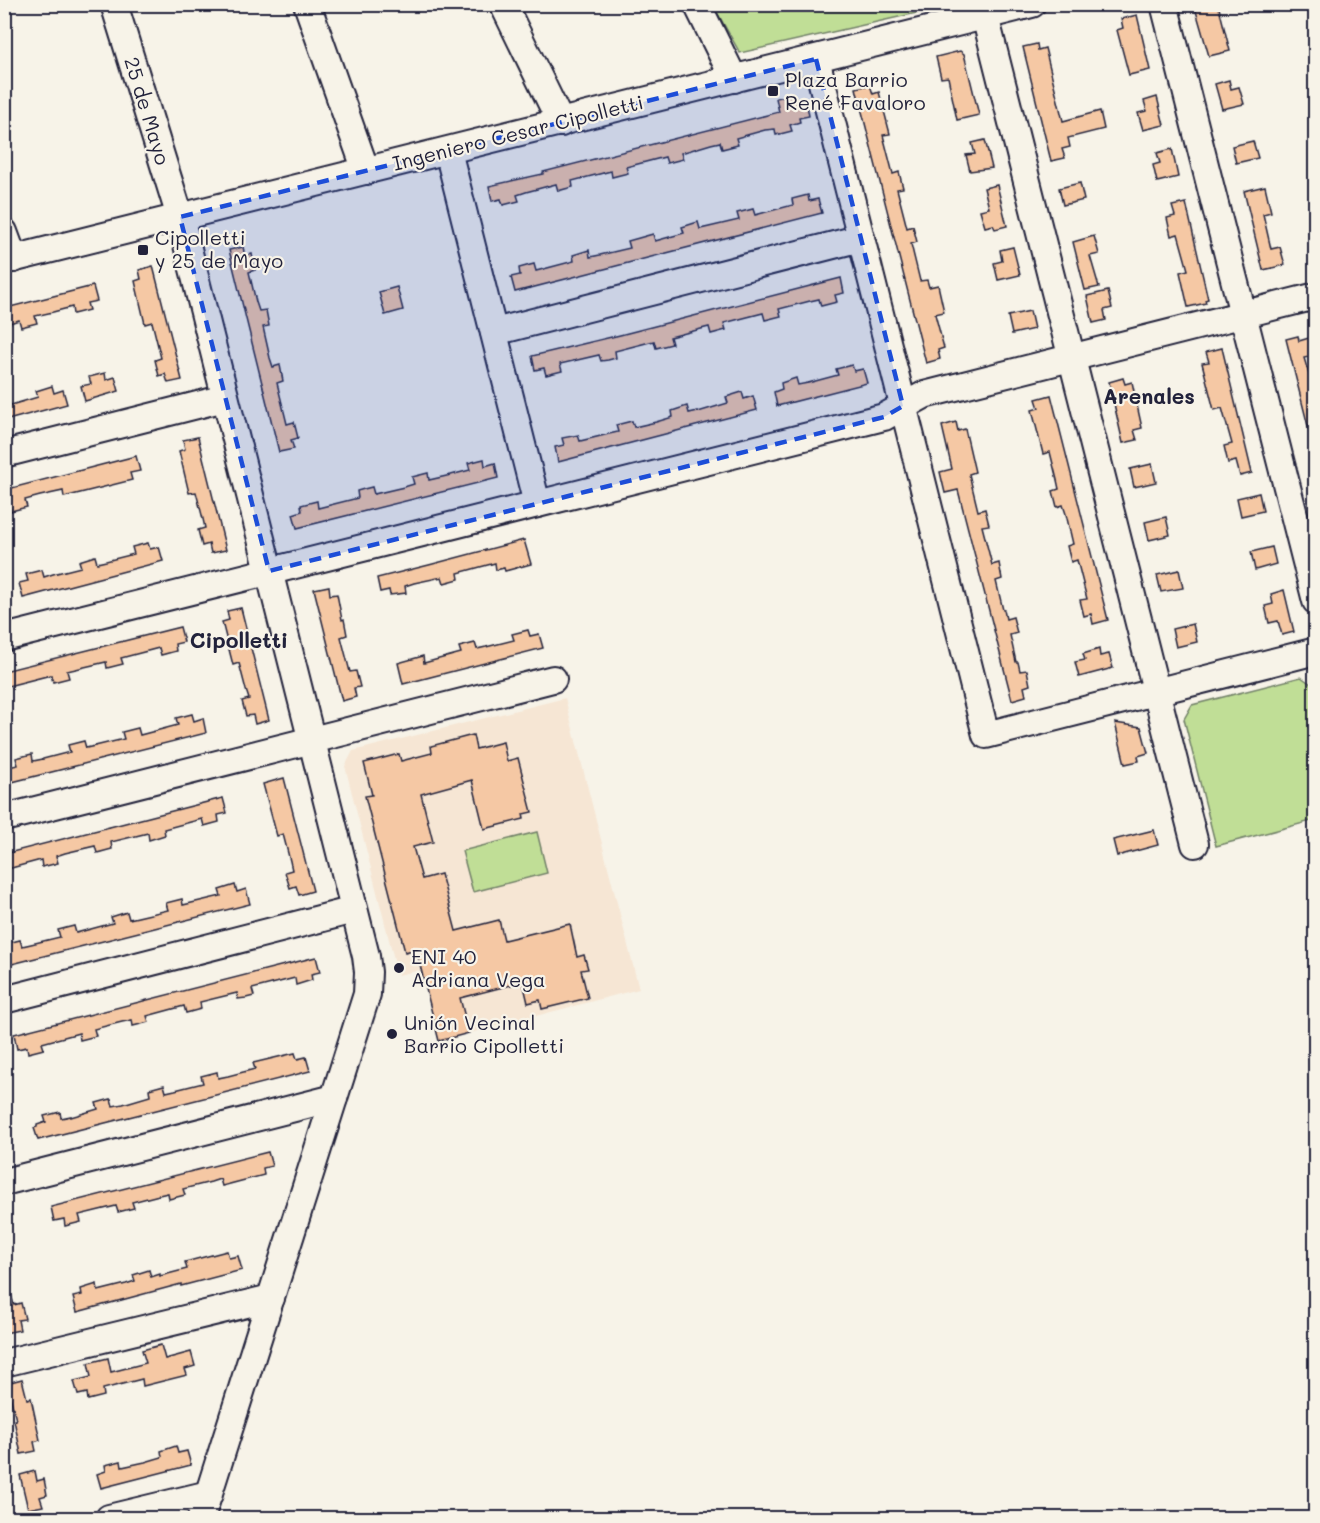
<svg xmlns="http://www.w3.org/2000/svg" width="1320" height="1523" viewBox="0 0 1320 1523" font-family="Mali,sans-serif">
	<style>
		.built { fill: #f6e6d4 }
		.green { fill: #c0de96; stroke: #718068; stroke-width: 1.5 }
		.building { fill: #f5c8a4; stroke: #22223b; stroke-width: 1.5 }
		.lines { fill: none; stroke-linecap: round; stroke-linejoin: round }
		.minor-casing { stroke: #22223b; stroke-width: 30 }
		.minor { stroke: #f7f3e8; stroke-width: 26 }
		.marked { fill: #1d4ed8; fill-opacity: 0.2; stroke: #1d4ed8; stroke-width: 4.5; stroke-dasharray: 12 8; stroke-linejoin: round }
		.poi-dot { fill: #22223b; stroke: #f7f3e8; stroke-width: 2 }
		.labels { text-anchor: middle; stroke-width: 4.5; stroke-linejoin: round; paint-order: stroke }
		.poi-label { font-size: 20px; fill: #22223b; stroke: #f7f3e8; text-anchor: start }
		.street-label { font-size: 20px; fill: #22223b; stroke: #f7f3e8 }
		.neighbourhood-label { font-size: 21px; font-weight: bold; fill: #22223b; stroke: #f7f3e8 }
	</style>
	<rect width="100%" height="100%" fill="#f7f3e8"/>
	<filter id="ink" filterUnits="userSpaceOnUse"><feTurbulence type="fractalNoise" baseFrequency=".0167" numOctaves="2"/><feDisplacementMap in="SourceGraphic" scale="12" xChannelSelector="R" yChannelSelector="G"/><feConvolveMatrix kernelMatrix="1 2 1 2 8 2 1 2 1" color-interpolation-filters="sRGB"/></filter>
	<g filter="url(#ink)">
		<path class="built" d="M565,698L639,989L439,1041L421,970L398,975L345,766L353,751Z"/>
		<g class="green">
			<path d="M713,5H952L740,53Z"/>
			<path d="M1301,677L1315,687V820L1216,846L1184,719L1192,705Z"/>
			<path d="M537,832L547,873L473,892L462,851Z"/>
		</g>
		<g class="building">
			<path d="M1194,4H1218L1230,51L1209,56Z"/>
			<path d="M1137,15L1150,70L1129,75L1117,30L1123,28L1121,19Z"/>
			<path d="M1037,44L1038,50L1045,48L1063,121L1100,111L1104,129L1068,138L1070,147L1062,149L1065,158L1051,161L1023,47Z"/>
			<path d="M960,51L964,54L979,115L957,120L948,77L941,78L936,57Z"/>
			<path d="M1229,80L1231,89L1239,87L1244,104L1222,109L1215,84Z"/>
			<path d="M870,85L873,94L879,92L883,107L890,134L883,135L893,174L899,172L903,188L897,189L907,228L913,226L917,242L911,244L920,281L927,280L929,287L938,285L944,312L935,314L944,348L938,350L940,359L926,363L856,88Z"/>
			<path d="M791,95L807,105L809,116L799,118L800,122L790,125L792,131L776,135L775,129L765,130L736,138L738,145L722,149L720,142L711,144L681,153L683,159L667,163L665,157L626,167L628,173L612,177L611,171L572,181L573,187L565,189L558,191L556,184L526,192L517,195L519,201L503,205L501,199L492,201L489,186L543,174V172L779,112L776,98Z"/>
			<path d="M1157,97L1164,125L1143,130L1138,113L1147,111L1144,101Z"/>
			<path d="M985,140L992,168L970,171L966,155L975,154L972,143Z"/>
			<path d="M1253,141L1258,158L1236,163L1232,146Z"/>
			<path d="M1172,149L1178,177L1157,182L1153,165L1160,163L1157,153Z"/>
			<path d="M1080,183L1084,200L1063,205L1059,188Z"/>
			<path d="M997,185L1007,226L995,229L993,225L985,227L980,210L989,208L984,188Z"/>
			<path d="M1265,186L1271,212L1263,214L1271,249L1280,247L1285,265L1263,270L1244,191Z"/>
			<path d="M808,195L809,201L818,199L822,213L515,292L511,277L520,275L519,268L534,264L536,271L574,261L573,255L589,250L590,257L600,255L630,248L628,241L653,234L655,241L684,233L682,227L698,222L700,229L709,227L739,220L737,213L753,209L755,215L793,205L792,199Z"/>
			<path d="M1186,203L1208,299L1205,300L1206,303L1188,307L1180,272L1188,270L1178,234L1171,236L1167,218L1175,216L1172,206Z"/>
			<path d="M1094,236L1099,254L1090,256L1099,287L1085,290L1073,242Z"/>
			<path d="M243,247L245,256L252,254L255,270L249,272L256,302L259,311L266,310L269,326L263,327L270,358L273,367L280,365L283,381L277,383L287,424L294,422L298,438L291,440L294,449L279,452L229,250Z"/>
			<path d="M1013,247L1020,275L998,280L994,263L1002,261L1000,250Z"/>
			<path d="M153,266L182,380L168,383L165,374L159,376L155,360L161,358L152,322L145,324L135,281L141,279L139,270Z"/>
			<path d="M841,278L844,293L835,295L837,302L821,306L819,299L810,301L779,309L781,316L765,320L763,313L724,323L726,330L711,334L709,327L670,337L672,344L656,348L654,341L615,351L616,358L608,360L601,361L599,355L560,364L562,371L546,375L544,368L535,370L532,356L620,335Z"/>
			<path d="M93,286L97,301L87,303L89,310L73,314L72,307L53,312L35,316L37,323L21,327L19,320L10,323L6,308Z"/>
			<path d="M397,287L403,310L385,315L379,292Z"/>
			<path d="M1108,291L1112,308L1104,310L1106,320L1093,323L1087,296Z"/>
			<path d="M1030,311L1034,329L1012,334L1008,316Z"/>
			<path d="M1298,336L1299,341L1309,338L1313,356L1304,358L1316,397V438H1311L1286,339Z"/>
			<path d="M1222,348L1252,473L1240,476L1236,461L1228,463L1224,446L1232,444L1222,408L1214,410L1202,363L1209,362L1206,352Z"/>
			<path d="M852,365L854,371L863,369L867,383L777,406L774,392L782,389L781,383L796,378L798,385L808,383L838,375L836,369Z"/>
			<path d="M105,373L106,380L115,377L119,391L85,401L81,386L91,384L89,377Z"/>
			<path d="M1123,378L1125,384L1132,382L1142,428L1134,430L1137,440L1123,443L1109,382Z"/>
			<path d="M52,386L54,393L63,390L67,404L4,421V407L38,397L36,391Z"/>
			<path d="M742,392L744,399L753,396L757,410L558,462L555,447L564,445L562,438L578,435L580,441L609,434L618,432L616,425L632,421L634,427L656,422L673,417L672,411L687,406L689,413L698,411V412L728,403L726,397Z"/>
			<path d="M1051,395L1108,620L1093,624L1091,614L1084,616L1080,600L1087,599L1077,560L1071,562L1067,546L1073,544L1066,514L1063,505L1057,507L1053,491L1059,489L1057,480L1050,452L1043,454L1032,410L1039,408L1036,399Z"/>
			<path d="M956,422L958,431L965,429L975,472L969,474L978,511L985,509L989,525L982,526L992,565L999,563L1002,579L996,581L1003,610H1004L1006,619L1013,617L1017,633L1010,635L1016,662H1018L1020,671L1027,670L1030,685L1024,687L1026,696L1012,700L958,490L945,493L940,472L952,469L942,426Z"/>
			<path d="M198,437L226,550L211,553L209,544L202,546L198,530L205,528L203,519L196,492L189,493L179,451L185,449L183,440Z"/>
			<path d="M136,456L140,471L130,473L132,480L64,497L63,491L40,496L25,500L27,507L11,511L9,505L4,506V490Z"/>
			<path d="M484,459L485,466L495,463L498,478L297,528L293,514L302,511L301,505L317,501L318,508L358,498L357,491L364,489L372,487L374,494L404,487L414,484L412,477L428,473L429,480L451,475L470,470L468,463Z"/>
			<path d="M1152,464L1156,482L1134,487L1130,469Z"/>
			<path d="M1259,493L1263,511L1241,516L1237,498Z"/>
			<path d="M1166,517L1170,535L1149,540L1145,522Z"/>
			<path d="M524,540L531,564L505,571L504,568L496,570L495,563L458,573L459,579L444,583L442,577L414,583L405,586L406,593L390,595L389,590L380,592L377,578L429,565Z"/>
			<path d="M148,543L150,549L159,547L163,561L23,598L19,583L28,581L26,574L42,570L44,577L53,574L81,567L79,561L95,556L97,563L106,561L134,554L132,547Z"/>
			<path d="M1272,547L1276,564L1255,570L1251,552Z"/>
			<path d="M1179,570L1183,588L1161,592L1157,575Z"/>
			<path d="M329,586L330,595L337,594L342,620L344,619L347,635L341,637L350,672L356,671L360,687L354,688L356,697L342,701L314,589Z"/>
			<path d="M1284,590L1294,632L1282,635L1278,621L1269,623L1265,606L1273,604L1271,594Z"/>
			<path d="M241,608L269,720L255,724L253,715L246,716L242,701L249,699L246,690L239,663L233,665L222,622L229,620L227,611Z"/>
			<path d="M1193,624L1197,642L1176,647L1172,629Z"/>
			<path d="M180,627L184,642L175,644L176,651L161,655L159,648L121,658L123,664L107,668L106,662L67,671L69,678L53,682L51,675L4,687V671Z"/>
			<path d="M528,630L530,636L539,634L543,648L403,684L398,663L423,656L424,663L461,653L459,647L475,643L477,649L486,647L514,640L512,634Z"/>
			<path d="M1099,649L1100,656L1109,654L1113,668L1079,677L1075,662L1085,660L1083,654Z"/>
			<path d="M192,714L194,721L203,718L206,733L12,782L8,767L18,765L16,758L32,754L33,761L43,759L70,752L68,745L84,741L86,748L95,746L124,739L122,732L138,728L140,735L178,725L176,718Z"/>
			<path d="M1115,723L1141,727L1148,753L1138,756L1139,761L1125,764Z"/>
			<path d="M473,735L476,749L503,742L507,761L518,758L532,812L523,814L524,819L484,829L472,780L421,794L433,842L413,847L422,879L441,874L456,931L499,920L504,940L570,924L577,957L584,955L588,969L581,970L588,998L542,1009L540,1000L528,1003L523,982L460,998L469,1033L439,1041L416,949L405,952L365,796L372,795L364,763L399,754L401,761L432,753L431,746Z"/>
			<path d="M284,778L313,891L299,895L296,886L290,888L285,872L292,870L290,861L283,834L277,836L263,784Z"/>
			<path d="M223,798L227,813L218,815L219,822L204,826L202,819L164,829L165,835L149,840L148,833L111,842L112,849L97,853L95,846L65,853L56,856L58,863L42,867L41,860L4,870V854Z"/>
			<path d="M1154,830L1158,845L1117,856L1113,840Z"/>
			<path d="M235,885L237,892L246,889L250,904L4,966V944L20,940L22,946L31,944L60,937L58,930L74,926L76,933L113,923L111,917L127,912L129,919L138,917L168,910L166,903L182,899L183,905L221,896L219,890Z"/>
			<path d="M316,957L320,972L311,974L312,980L296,985L295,978L252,989L254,996L246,998L238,999L237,993L200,1002L201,1009L186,1013L184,1006L147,1016L149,1022L133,1026L132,1020L122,1022L94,1029L96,1036L80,1040L79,1033L42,1043L44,1049L28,1053L27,1047L17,1049L14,1034Z"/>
			<path d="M295,1053L297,1059L306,1057L310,1071L38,1140L34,1128L37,1127V1125L46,1122L44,1116L60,1112L61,1118L71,1116V1117L98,1109L96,1103L111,1099L113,1106L123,1104L150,1096L149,1089L164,1085L166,1092L175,1090L203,1083L201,1076L217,1072L218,1078L228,1076L255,1069L253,1063Z"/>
			<path d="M268,1152L272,1166L263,1168L264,1175L222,1186L220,1179L211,1182L183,1189L185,1195L169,1199L168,1193L159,1195L132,1202L134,1208L118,1212L116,1206L79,1215L81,1222L65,1226L64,1219L54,1221L51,1207Z"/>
			<path d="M227,1251L229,1258L238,1256L242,1270L181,1286V1284L77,1312L73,1297L82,1295L81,1289L97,1284L98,1291L126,1284L135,1281L133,1275L149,1270L151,1277L160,1274V1276L187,1269L185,1262Z"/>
			<path d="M4,1288H9L14,1305L21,1303L25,1319L18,1320L20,1330L4,1333Z"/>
			<path d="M161,1345L165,1359L191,1352L195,1366L185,1369L187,1375L143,1386L142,1379L103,1389L104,1396L88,1400L87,1393L78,1395L74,1381L91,1377L88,1363L108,1358L111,1372L146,1363L142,1350Z"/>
			<path d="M22,1379L27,1399L31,1398L40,1440L34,1442L36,1451L21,1454L14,1420H16L7,1383Z"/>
			<path d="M176,1446L178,1453L187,1451L191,1465L101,1488L97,1474L106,1471L105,1465L121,1461L122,1467L145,1462L162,1457L161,1451Z"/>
			<path d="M35,1471L37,1481L44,1479L47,1495L40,1497L43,1506L28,1509L20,1475Z"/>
		</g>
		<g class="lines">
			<g class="minor-casing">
				<g id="minor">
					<path d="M114,4L180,217L366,956L368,972L367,994L201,1518"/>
					<path d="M307,4L366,171"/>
					<path d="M503,4L561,123"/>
					<path d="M697,4L734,79"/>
					<path d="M1164,4L1316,601"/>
					<path d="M985,16L1195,844"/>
					<path d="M816,59L986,735L1316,651"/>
					<path d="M448,151L537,504"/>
					<path d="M4,232L14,259"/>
					<path d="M4,261L1032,4"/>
					<path d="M494,332L861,238"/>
					<path d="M4,454L225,398"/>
					<path d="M4,638L884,417L924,395L1316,296"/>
					<path d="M4,818L553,679"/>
					<path d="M4,1000L354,910"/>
					<path d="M4,1182L334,1098"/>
					<path d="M4,1363L271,1298"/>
					<path d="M109,1518L209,1494"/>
				</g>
			</g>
			<use href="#minor" class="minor"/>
		</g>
	</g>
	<path class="marked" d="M816,59L903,406L884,417L269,571L180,217Z"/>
	<g class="poi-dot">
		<rect x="767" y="85" width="12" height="12" rx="3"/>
		<rect x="137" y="244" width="12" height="12" rx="3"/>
		<circle cx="399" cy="968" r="6"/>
		<circle cx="392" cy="1034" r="6"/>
	</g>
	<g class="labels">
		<g class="poi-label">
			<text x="785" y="87">Plaza Barrio<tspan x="785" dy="23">René Favaloro</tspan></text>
			<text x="155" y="245">Cipolletti<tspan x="155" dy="23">y 25 de Mayo</tspan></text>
			<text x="411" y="964">ENI 40<tspan x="411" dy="23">Adriana Vega</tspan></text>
			<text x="404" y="1030">Unión Vecinal<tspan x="404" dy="23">Barrio Cipolletti</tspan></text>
		</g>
		<g class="street-label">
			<text transform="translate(147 111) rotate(73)" y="7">25 de Mayo</text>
			<text transform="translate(518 133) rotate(-14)" y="7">Ingeniero Cesar Cipolletti</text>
		</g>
		<g class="neighbourhood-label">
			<text x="1149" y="404">Arenales</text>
			<text x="239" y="648">Cipolletti</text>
		</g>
	</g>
	<rect width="1320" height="1523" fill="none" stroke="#f7f3e8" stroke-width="24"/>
	<rect x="12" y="12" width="1296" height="1499" fill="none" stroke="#22223b" stroke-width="2" filter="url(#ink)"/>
</svg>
